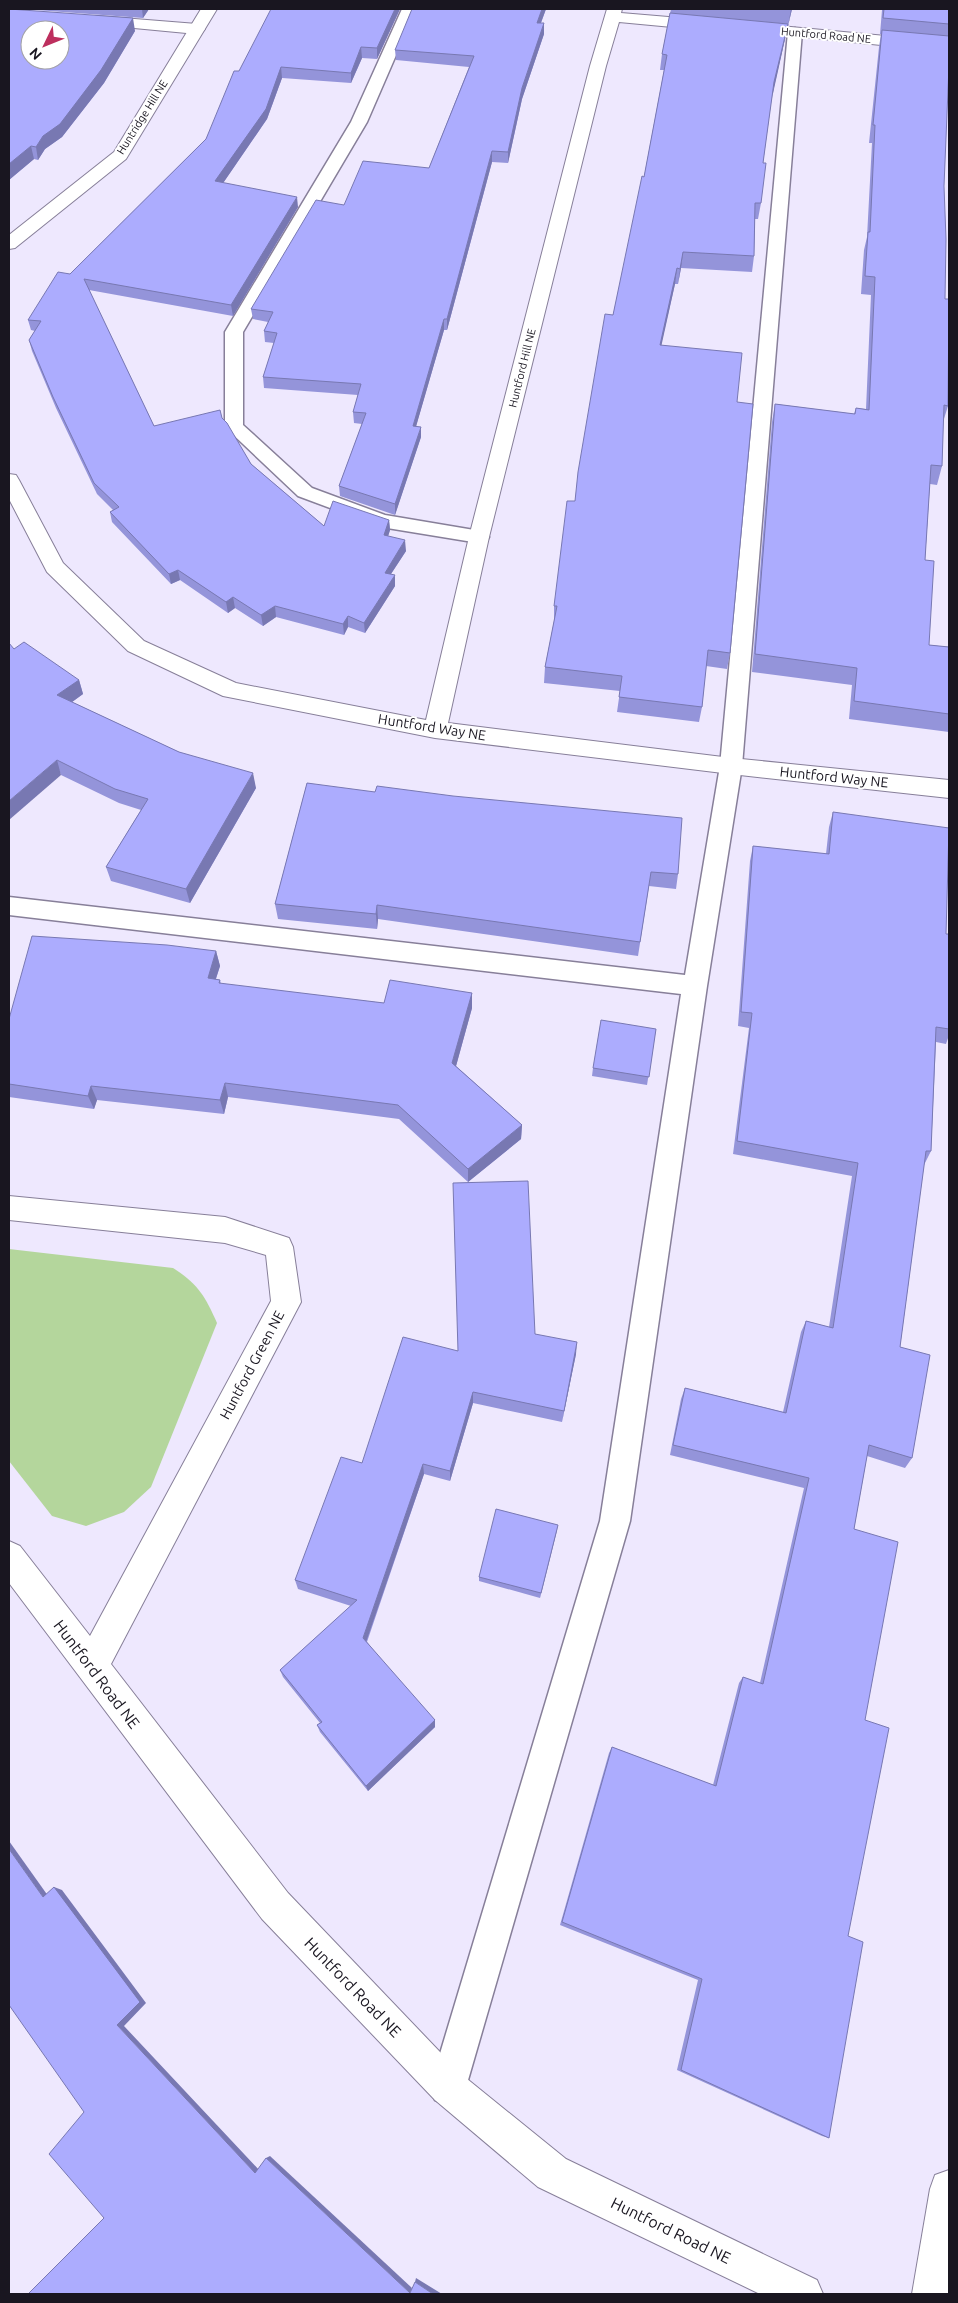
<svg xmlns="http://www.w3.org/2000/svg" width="958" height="2303" viewBox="0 0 958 2303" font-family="Ubuntu,sans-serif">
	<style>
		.green { fill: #b4d69c }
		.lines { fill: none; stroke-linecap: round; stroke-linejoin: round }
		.service-casing { stroke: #877f99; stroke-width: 3 }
		.minor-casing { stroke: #877f99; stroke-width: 2 }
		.tertiary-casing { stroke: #877f99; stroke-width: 2 }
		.service { fill: #fff; fill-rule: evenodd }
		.minor { fill: #fff; fill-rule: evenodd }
		.tertiary { fill: #fff; fill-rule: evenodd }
		.wall { fill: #9494da }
		.shaded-wall { fill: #7878b2 }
		.building { fill: #acacfe; stroke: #7878b2; fill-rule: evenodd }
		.labels { text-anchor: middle; stroke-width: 4; stroke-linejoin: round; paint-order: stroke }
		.far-street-label { font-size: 11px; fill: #191620; stroke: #fff }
		.street-label { font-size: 14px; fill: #191620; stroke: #fff }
		.near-street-label { font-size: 16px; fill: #191620; stroke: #fff }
	</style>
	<rect width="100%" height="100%" fill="#eee8fe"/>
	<path class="green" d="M9,1249L173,1268C198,1284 205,1296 217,1323L151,1487L124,1512L86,1526L52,1516L9,1461Z"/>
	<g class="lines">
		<g class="service-casing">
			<g id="service">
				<path d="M402,9H416L367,122L243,332V425L312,488L385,515L486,532L489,537L486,542L479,543L381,527L298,496L225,427V332L351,122Z"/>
				<path d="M795,28L802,32L742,766L707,986L630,1521L466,2087L461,2100L448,2105L435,2100L430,2087L600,1521L681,994L9,915V897L685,975L720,766L788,32Z"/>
			</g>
		</g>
		<g class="minor-casing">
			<g id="minor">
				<path d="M607,9H622L621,13L704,20L709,22L712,25L709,28L704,30L619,22L606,66L489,537L448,723L731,758L949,780V798L731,774L435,738L223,696L128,651L47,572L9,499V474L16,475L19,480L63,563L144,641L236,683L426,720L469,537L590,66Z"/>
				<path d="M97,16L197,24L202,26L205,29L202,32L197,34L92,24L89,21L92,18Z"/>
				<path d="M750,23L949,42V52L745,31L742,28L745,25Z"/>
				<path d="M9,1196L225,1217L289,1238L293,1247L301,1302L111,1664L288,1893L461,2074L566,2159L817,2280L823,2294H760L538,2187L435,2100L262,1919L9,1583V1541L20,1546L90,1636L271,1301L266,1255L225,1243L9,1220Z"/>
				<path d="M949,2170V2294H912L930,2189L935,2175Z"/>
			</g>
		</g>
		<g class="tertiary-casing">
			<path id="tertiary" d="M201,9H217L126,159L15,248L9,249V235L114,152Z"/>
		</g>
		<use href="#service" class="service"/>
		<use href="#minor" class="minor"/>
		<use href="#tertiary" class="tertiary"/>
	</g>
	<g class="wall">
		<path d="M9,9L135,31L104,83L62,137L45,149L38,160L34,159L9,180Z"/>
		<path d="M23,9H149L143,18Z"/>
		<path d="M400,9L377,59L362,58L351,83L282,78L267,119L223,183L298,207L233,316L89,290L154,426L222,418L251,464L324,526L389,520L390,530L388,536L406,551L391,574L395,586L365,633L348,627L344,635L276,617L263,626L235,608L228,613L180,580L171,584L112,522L110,512L113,510L97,494L56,408L32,351L29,340L35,331L31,330L28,320L70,274L206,139L239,71Z"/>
		<path d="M546,9L541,23H544V34L522,99L508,163L492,162L447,330H444L416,426L421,437L395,515L340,496L339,486L362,424L354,423L353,412L358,395L264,388L263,377L274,343L265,342L264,331L268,322L253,319L251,309L344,205L429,168L469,67L396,60L395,50Z"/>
		<path d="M671,9H792L788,26H787L785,39L772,96L763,163L761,203L758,219H755L754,256L752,272L681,268L678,284H675L661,345L737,402L730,653L727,669L706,666L702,707L699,722L617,712L620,691L544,683L545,667L554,621V606L613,315L644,177L664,70H660L662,54Z"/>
		<path d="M871,9H949V31L948,36L944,186L945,299H949V360H948V406L943,422L942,466L937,485L930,484L925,560L929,645L949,647V732L849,719L852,685L752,672L772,422L775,404L854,414L856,408L866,409L871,295L861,294L864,250L867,237L872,143H869L879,47L881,34H880L882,10Z"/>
		<path d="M14,649L79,680L83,694L72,702L256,788L190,903L111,881L106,867L141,810L119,803L61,775Z"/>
		<path d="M307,783L678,874L676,889L649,886L638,956L378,919L377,929L278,919L275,904Z"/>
		<path d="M833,812L946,934H949V1035L946,1044L936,1042L931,1151L924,1165L900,1347L912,1458L905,1468L867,1456L854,1529L865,1720L848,1936L829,2138L822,2136L677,2070L698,1980L560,1925L609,1753L612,1747L713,1785L739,1683L743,1677L760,1683L804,1488L670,1455L681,1399L685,1388L783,1412L801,1332L806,1321L829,1327L852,1176L733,1154L749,1028L738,1026L750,861L753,846L826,854L829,827Z"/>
		<path d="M216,951L220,966L216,979L220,980L221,984L384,1003L472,993V1008L456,1066L522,1125L521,1139L468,1182L535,1334L576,1354L562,1422L473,1403L450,1481L424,1474L367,1642L435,1727L368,1791L320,1732L317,1725L320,1723L283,1677L280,1670L351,1606L298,1589L295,1580L362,1463L458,1351L468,1182L399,1119L228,1097L224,1114L97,1100L94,1109L9,1097V1019Z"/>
		<path d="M656,1029L647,1085L592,1076L593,1068Z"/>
		<path d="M557,1530L540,1598L479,1581V1577Z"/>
	</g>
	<g class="shaded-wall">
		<path d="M142,9H149L143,18Z"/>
		<path d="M395,9H400L377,59V48Z"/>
		<path d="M542,9H546L537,33V23Z"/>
		<path d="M791,9H792L788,26Z"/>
		<path d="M133,18L135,31L104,83L62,137L45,149L38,160L36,147L43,136Z"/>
		<path d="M544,23V34L522,99L508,163V152L522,88Z"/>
		<path d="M788,24L785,39L772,98L774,82Z"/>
		<path d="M361,47L362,58L351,83V73Z"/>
		<path d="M281,67L282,78L267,119L217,192L215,181Z"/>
		<path d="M31,146L34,159L9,180V164Z"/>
		<path d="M492,151V162L447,330V319Z"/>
		<path d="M297,197L298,207L233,316L231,305Z"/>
		<path d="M683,252L681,268L678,284L680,269Z"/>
		<path d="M677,268L675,284L658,361L660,345Z"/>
		<path d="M444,319V330L413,437V426Z"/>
		<path d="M421,427V437L395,515V504Z"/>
		<path d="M389,520L390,530L385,546L384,535Z"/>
		<path d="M405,540L406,551L385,583V573Z"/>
		<path d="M178,570L180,580L171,584L169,574Z"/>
		<path d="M395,575V586L365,633L364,623Z"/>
		<path d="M233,597L235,608L228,613L226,602Z"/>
		<path d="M275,606L276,617L263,626L261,615Z"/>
		<path d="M348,616V627L344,635L343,624Z"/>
		<path d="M79,680L83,694L61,710L57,695Z"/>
		<path d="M57,760L61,775L9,820V801Z"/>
		<path d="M253,773L256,788L190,903L186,889Z"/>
		<path d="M377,905L378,919L377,929L376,914Z"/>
		<path d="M216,951L220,966L211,993L208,978Z"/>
		<path d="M472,993V1008L453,1077L452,1063Z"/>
		<path d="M225,1083L228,1097L224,1114L220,1100Z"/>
		<path d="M91,1086L97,1100L94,1109L88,1096Z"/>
		<path d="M522,1125L521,1139L468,1182V1169Z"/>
		<path d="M577,1342L576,1354L562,1422L564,1411Z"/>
		<path d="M473,1392V1403L450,1481V1471Z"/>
		<path d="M423,1464L424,1474L365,1645L363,1638Z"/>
		<path d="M558,1525L557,1530L540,1598L541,1593Z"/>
		<path d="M435,1720V1727L368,1791L366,1786Z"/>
		<path d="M9,1841L51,1900L43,1897L9,1849Z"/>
		<path d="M54,1887L62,1890L146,2003L124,2026L260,2171L255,2173L117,2025Z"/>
		<path d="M270,2156L412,2288L410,2293L266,2158Z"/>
		<path d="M416,2278L442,2294H433L415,2282Z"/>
	</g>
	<g class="building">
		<path d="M9,9L133,18L101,70L60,124L43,136L36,147L31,146L9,164ZM30,30H60V60H30Z"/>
		<path d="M271,9H395L377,48L361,47L351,73L281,67L266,109L215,181L297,197L231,305L84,279L154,426L220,410L222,418L227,423L251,464L324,526L333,501L389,520L384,535L405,540L385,573L395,575L364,623L348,616L343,624L275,606L261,615L233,597L226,602L178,570L169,574L110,512L119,507L94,483L53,397L29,340L41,321L28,320L58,272L70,274L206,139L234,71H239Z"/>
		<path d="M412,9H542L537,23H544L522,88L508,152L492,151L447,319H444L413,426L421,427L395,504L339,486L366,413L353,412L361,384L263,377L277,333L264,331L273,312L251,309L316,200L344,205L363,161L429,168L474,56L395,50Z"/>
		<path d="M884,9H949V24L883,18Z"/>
		<path d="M670,13L788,24L774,82L763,163H766L761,203H755L754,256L683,252L680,269L677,268L660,345L742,353L737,402L753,404L730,653L708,650L702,707L619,697L622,676L545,667L557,606H554L567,501H575L578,472L605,314L613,315L642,176L644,177L667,55L662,54Z"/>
		<path d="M882,30L949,36V66L944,186L946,239L945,299H949L948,406L944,405L942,466L931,465L925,560L934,561L929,645L949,647V714L854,701L857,668L755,654L775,404L855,414L856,408L869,410L875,277L865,276L868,232H870L875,125H873Z"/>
		<path d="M24,642L79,680L57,695L179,752L253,773L186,889L106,867L148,799L115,789L57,760L9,801V643L14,649Z"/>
		<path d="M307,783L375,792L377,786L453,796L682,818L678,874L651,872L640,942L377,905L376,914L275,904Z"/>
		<path d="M833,812L949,828L946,934H949V1029L936,1027L931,1151H926L900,1347L930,1355L912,1458L869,1445L854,1529L898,1542L865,1720L889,1728L848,1936L863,1942L829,2138L681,2070L702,1979L562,1922L612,1747L716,1786L743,1677L763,1684L809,1478L673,1445L685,1388L786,1413L806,1321L833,1328L858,1163L737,1141L752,1013L741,1012L753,846L829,854Z"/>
		<path d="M32,936L167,945L216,951L208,978L220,980L219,983L384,1003L390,980L472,993L452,1063L522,1125L468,1169L398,1105L225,1083L220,1100L91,1086L88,1096L9,1084V1019Z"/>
		<path d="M601,1020L656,1029L649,1077L593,1068Z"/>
		<path d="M528,1181L535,1334L577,1342L564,1411L473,1392L450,1471L423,1464L363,1638L435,1720L366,1786L317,1725L322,1722L280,1670L357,1600L295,1580L341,1457L362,1463L403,1337L458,1351L453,1183Z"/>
		<path d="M496,1509L558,1525L541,1593L479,1577Z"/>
		<path d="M9,1849L43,1897L54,1887L140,2002L117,2025L255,2173L266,2158L410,2293L415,2282L433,2294H144L143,2293L142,2294H28L104,2218L49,2154L84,2112L9,2005Z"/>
	</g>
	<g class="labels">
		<g class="far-street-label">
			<text transform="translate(826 35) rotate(5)" y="4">Huntford Road NE</text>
			<text transform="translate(142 117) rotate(-58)" y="4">Huntridge Hill NE</text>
			<text transform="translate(522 368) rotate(-76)" y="4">Huntford Hill NE</text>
		</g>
		<g class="street-label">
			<text transform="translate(432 727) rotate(9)" y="5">Huntford Way NE</text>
			<text transform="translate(834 777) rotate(6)" y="5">Huntford Way NE</text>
			<text transform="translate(252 1365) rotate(-62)" y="5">Huntford Green NE</text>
		</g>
		<g class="near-street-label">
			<text transform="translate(97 1674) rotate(53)" y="6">Huntford Road NE</text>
			<text transform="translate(353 1987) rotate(46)" y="6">Huntford Road NE</text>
			<text transform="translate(671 2230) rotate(26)" y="6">Huntford Road NE</text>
		</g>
	</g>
	<rect width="958" height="2303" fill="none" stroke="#191620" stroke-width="20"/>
	<g transform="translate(45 45) rotate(227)"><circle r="24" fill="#ffffff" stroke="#a3a2a6"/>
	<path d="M0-4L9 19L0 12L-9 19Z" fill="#bd2f5e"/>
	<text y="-8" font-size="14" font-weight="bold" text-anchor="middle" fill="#191620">N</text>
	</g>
</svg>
